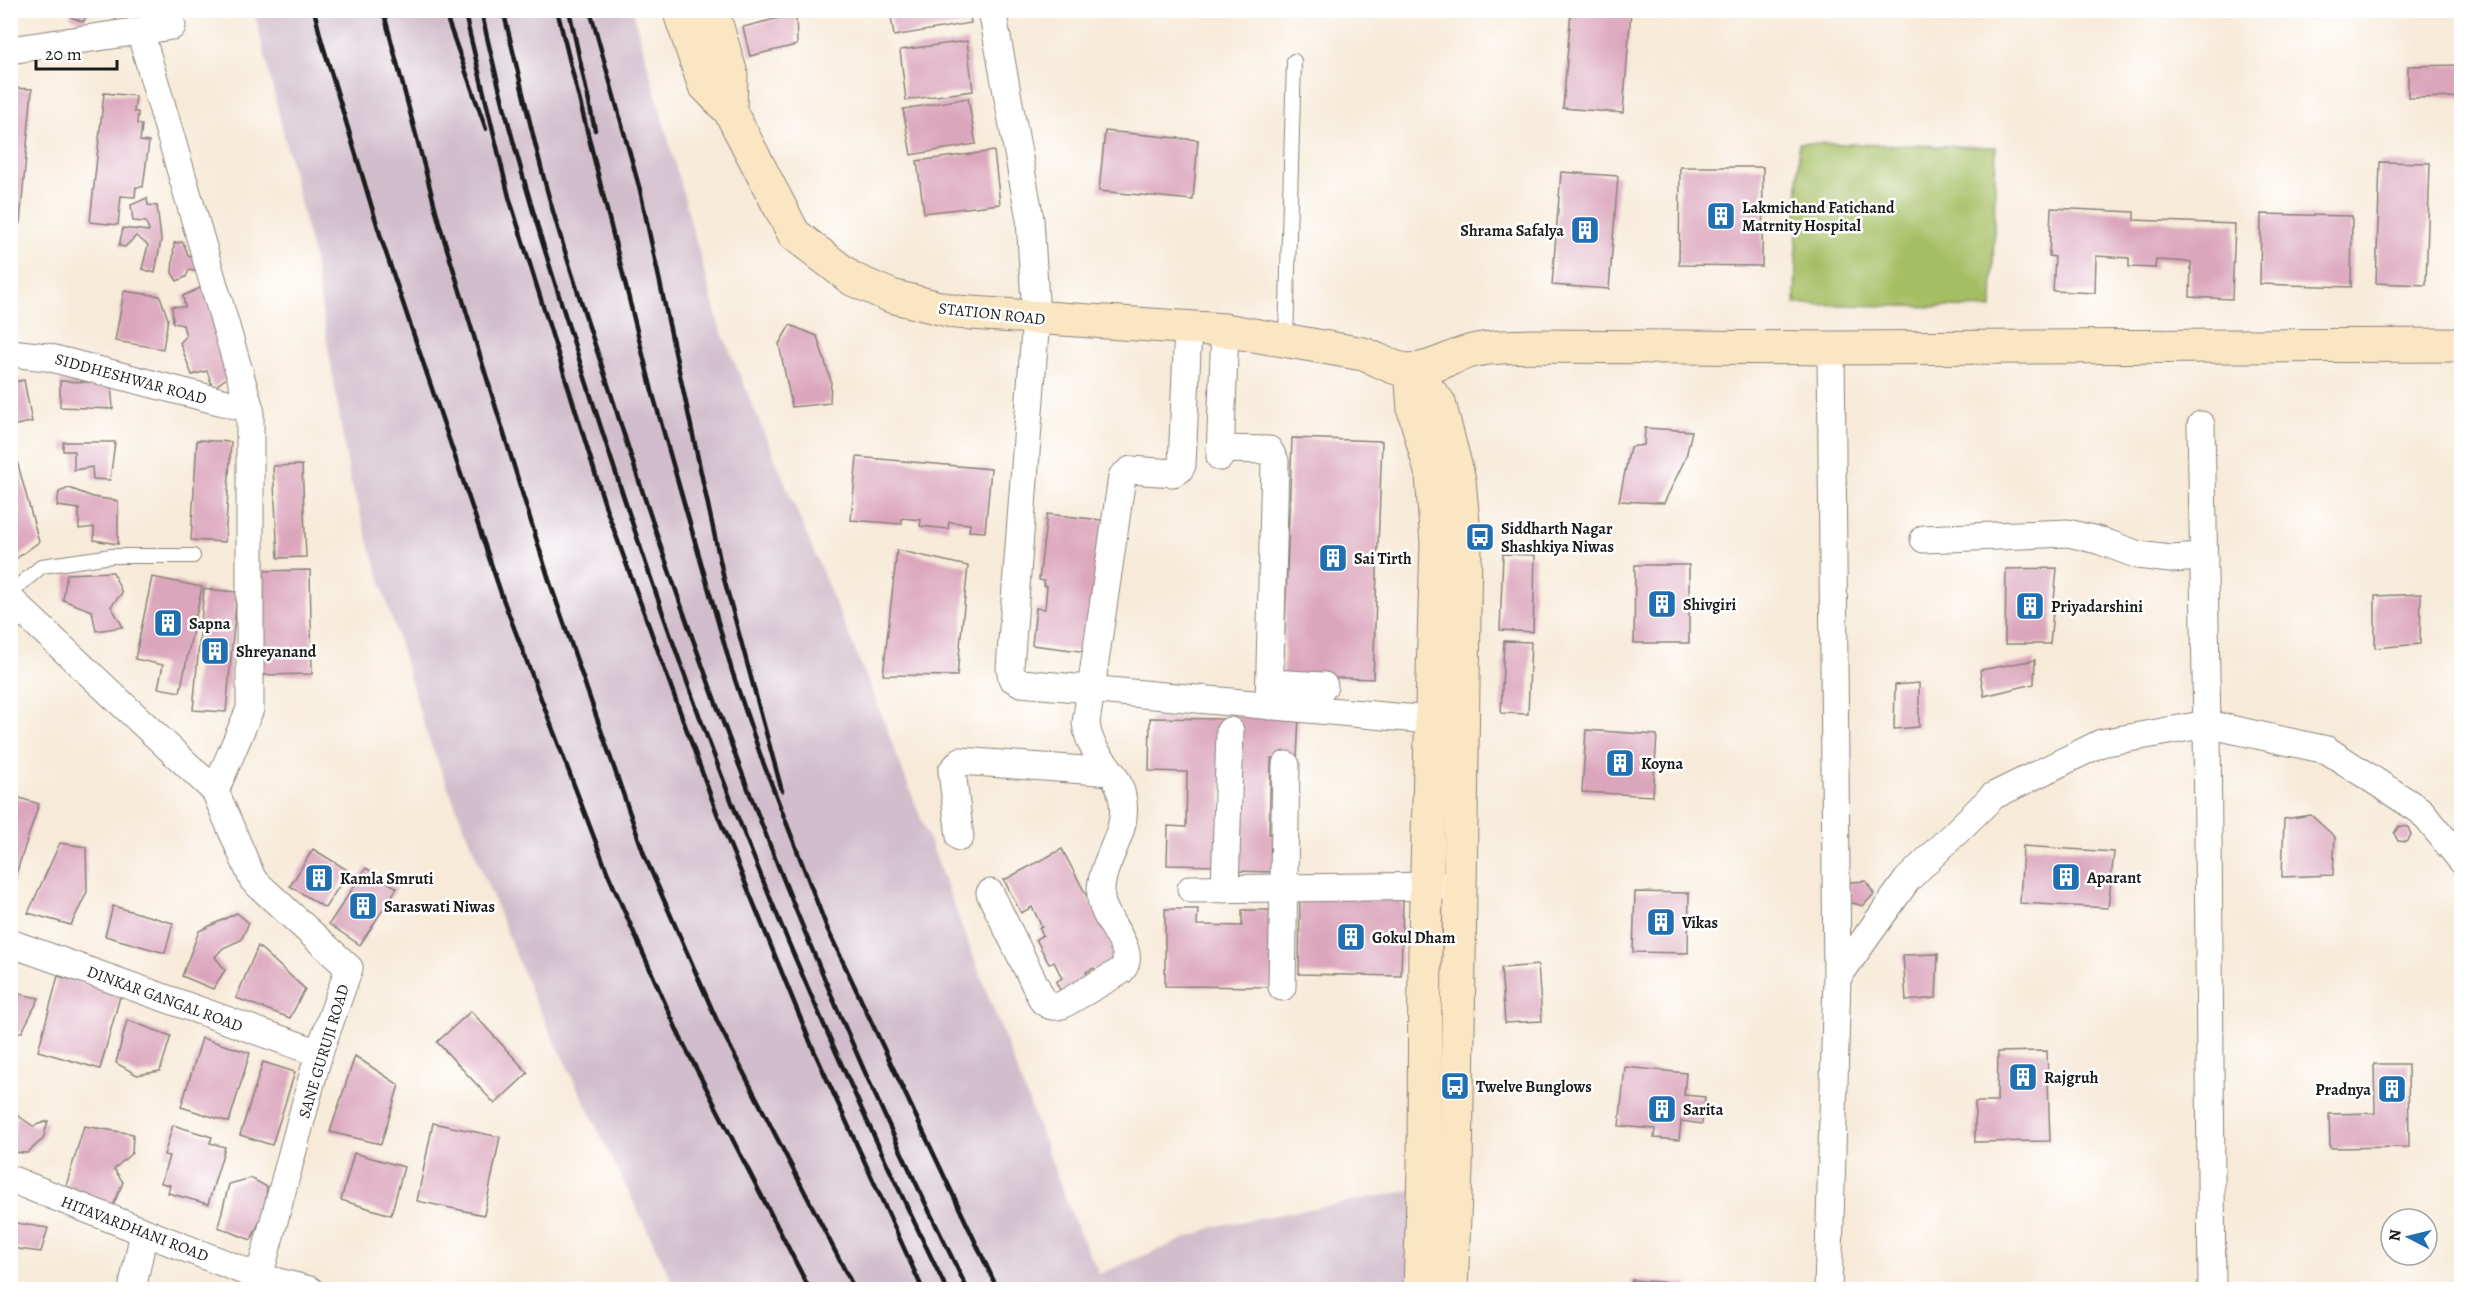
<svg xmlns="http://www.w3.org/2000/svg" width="2472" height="1300" viewBox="0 0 2472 1300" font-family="Alegreya,serif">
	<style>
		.industrial { fill: #d1bdcb }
		.green { fill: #a6be64; stroke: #616d40; stroke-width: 1.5 }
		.building { fill: #dba6bc }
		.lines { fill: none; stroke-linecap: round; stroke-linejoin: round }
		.lane-casing { stroke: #8a837a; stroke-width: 16 }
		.street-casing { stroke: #8a837a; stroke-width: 29 }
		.secondary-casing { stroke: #8a837a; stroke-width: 35 }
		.lane { stroke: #fff; stroke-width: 14 }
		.street { stroke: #fff; stroke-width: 27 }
		.secondary { stroke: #fbe6c4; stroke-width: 33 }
		.rail { stroke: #1c1c1c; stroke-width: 4.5 }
		.labels { text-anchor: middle; stroke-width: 5; stroke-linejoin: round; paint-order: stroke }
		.poi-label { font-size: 16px; font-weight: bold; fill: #1c1c1c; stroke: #fff; text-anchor: start }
		.street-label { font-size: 16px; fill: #1c1c1c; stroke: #fff }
	</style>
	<rect width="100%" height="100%" fill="#fff"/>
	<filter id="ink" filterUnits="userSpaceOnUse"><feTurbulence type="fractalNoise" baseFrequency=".0167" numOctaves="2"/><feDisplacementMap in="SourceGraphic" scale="12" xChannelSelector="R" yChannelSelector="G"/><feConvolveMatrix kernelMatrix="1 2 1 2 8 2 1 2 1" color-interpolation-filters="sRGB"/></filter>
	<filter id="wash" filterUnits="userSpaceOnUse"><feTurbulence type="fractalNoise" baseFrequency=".008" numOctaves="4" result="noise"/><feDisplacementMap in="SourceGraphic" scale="24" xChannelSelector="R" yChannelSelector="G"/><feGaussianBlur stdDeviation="1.35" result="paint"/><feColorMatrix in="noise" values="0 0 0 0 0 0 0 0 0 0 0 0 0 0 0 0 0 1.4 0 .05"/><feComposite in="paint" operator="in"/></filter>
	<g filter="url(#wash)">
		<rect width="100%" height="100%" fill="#f7ead8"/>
		<path class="industrial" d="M254,11H633L719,325L875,698L1075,1223L1099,1274L1216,1226L1418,1189L1413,1289H676L532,995L427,735L350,480L313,256Z"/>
		<path class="green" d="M1799,143L1996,147L1992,308L1795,304Z"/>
		<g id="blocks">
			<g class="building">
				<path d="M70,10H106L107,12L88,14L83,22L71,17Z"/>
				<path d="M109,10H137L136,16L129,19L120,14L116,19Z"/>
				<path d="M890,10H969L971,23L894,36Z"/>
				<path d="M1571,10H1631L1623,113L1563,108Z"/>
				<path d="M796,14L797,45L750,56L743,27Z"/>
				<path d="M967,41L973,91L906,100L900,50Z"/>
				<path d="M2462,65V97L2408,98V66Z"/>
				<path d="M10,88L32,89L20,223L10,222Z"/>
				<path d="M104,93L136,96L134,112H138L137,124L142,125L140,141L149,142L143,187H136L135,197L121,196L118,225L90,222Z"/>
				<path d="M968,98L976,144L911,155L903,109Z"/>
				<path d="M1105,131L1198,140L1193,200L1099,191Z"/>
				<path d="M994,151L1000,204L924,213L917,161Z"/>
				<path d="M2380,162L2430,163L2426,285L2376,283Z"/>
				<path d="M1680,167H1763L1762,266L1679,265Z"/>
				<path d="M1561,172L1618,176L1609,289L1552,285Z"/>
				<path d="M147,198L148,205L157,206L161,240L155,273L142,269L148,245L136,236L125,247L119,246L123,228L149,231L146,222L133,221L131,205Z"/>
				<path d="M2051,208L2134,212V220L2235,224L2232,299L2190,297L2191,262L2156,260L2155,268L2129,267V258L2096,256L2095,293L2053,291L2055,257L2049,256Z"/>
				<path d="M2261,214L2352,216L2351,287L2260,284Z"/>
				<path d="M183,242L188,255L198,259L202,273L189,270L186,277L177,281L172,273L174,243Z"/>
				<path d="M204,286L231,375L213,388L207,371L192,375L180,343L186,336L183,325L173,323L172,306L185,307L183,296Z"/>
				<path d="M124,291L160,296L168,319L163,349L115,341Z"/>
				<path d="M790,325L817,336L831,381L830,403L792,407L779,344Z"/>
				<path d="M24,380L32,422L10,426V383Z"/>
				<path d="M60,381L111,383L113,409L60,407Z"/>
				<path d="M1645,428L1692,431L1686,457L1664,503L1619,501L1630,447L1644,445Z"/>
				<path d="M1292,438L1382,441L1373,679L1283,676Z"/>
				<path d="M11,439L39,542L10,563V440Z"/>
				<path d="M197,440L231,442L225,542L191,540Z"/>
				<path d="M63,442H115L110,480L93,479L92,467L74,470V451H63Z"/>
				<path d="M857,457L991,469L985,532L969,531L970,524L949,522L948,529L920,526L921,520L902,518V524L851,520Z"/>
				<path d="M302,465L306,557L278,558L273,466Z"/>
				<path d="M69,488L93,497L118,501V544L94,540V527L79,529V509L57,506L59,492Z"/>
				<path d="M1047,514L1110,521L1096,653L1032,645L1036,608L1045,609L1047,586H1044V581L1039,580Z"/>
				<path d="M897,550L968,566L957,676L883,675Z"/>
				<path d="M1503,554L1535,555L1533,632L1500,630Z"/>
				<path d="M1635,565H1689V643H1634Z"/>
				<path d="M2057,568L2050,644H2005L2006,569Z"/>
				<path d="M310,570L312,674L260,675L258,571Z"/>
				<path d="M113,572L122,593L111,606L123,627L96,631L92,611L63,600L67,574Z"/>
				<path d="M152,577L202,587L180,692L158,688L163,665L135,659Z"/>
				<path d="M204,589L237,592L226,712L193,710Z"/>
				<path d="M2421,594L2420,644L2375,648V596Z"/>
				<path d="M1504,641L1531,642L1528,714L1501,713Z"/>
				<path d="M2035,660L2034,684L1984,696L1980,670Z"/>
				<path d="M1919,683V727L1894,729L1895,685Z"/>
				<path d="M1234,714L1299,715L1297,758H1271L1269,834H1278L1277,872L1230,871Z"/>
				<path d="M1150,718L1223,719L1220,866L1167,865L1168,826L1186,827L1187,772L1149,771Z"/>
				<path d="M1586,730L1657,735L1653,796L1582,792Z"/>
				<path d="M10,795L39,804L11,889L10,888Z"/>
				<path d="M2311,815L2335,837L2333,875L2282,877L2284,819Z"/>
				<path d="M2399,826L2408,827L2411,835L2406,842L2398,841L2394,833Z"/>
				<path d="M60,843L86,847L87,892L71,925L28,913Z"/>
				<path d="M2023,846L2114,852L2108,908L2020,903Z"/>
				<path d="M313,849L349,871L325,908L290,886Z"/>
				<path d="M1062,849L1122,963L1098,976L1094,968L1086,972L1090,980L1062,994L1056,982L1062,978L1054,962L1049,964L1036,939L1043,935L1039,928L1042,927L1032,907L1021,913L1004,880Z"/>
				<path d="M366,868L397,888L360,945L329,924Z"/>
				<path d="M1866,881L1874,894L1863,906L1849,902L1850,882Z"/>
				<path d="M1635,892L1689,893L1688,953L1633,952Z"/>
				<path d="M1300,897L1403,899L1401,976L1299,974Z"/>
				<path d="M113,906L173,923L165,953L105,936Z"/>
				<path d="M1165,909H1198L1197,925L1242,926V910H1277V987L1165,986Z"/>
				<path d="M237,913L249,923L241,940L223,948L215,957L225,970L213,989L182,976L199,931Z"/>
				<path d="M258,946L305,989L290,1018L236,998Z"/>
				<path d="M1938,954L1936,998L1906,1001L1903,955Z"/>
				<path d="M1538,965L1542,1021L1505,1023L1501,968Z"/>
				<path d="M58,976L121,993L100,1069L38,1051Z"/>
				<path d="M10,992L39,998L22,1032H10Z"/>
				<path d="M471,1011L528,1073L495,1104L437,1042Z"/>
				<path d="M127,1020L171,1036L160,1071L137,1075L116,1063Z"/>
				<path d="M202,1038L250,1053L229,1122L181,1107Z"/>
				<path d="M2047,1051L2050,1141L1975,1142V1102H1997L1998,1052Z"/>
				<path d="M355,1056L399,1085L381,1144L330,1132Z"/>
				<path d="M263,1062L295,1072L272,1145L240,1135Z"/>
				<path d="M2374,1064H2408L2409,1147L2330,1148L2329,1114L2375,1113Z"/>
				<path d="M1625,1067L1686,1073L1684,1095L1705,1097L1702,1124L1681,1121L1679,1140L1654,1138L1655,1129L1619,1126Z"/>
				<path d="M17,1115L33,1126L48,1121L43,1139L27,1153L10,1152Z"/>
				<path d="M433,1123L500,1137L484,1215L417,1201Z"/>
				<path d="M173,1125L212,1137L210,1143L225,1147L208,1204L168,1193L170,1185L161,1183L169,1156L164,1155Z"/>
				<path d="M84,1126L133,1134L132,1153L114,1169L123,1182L113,1206L66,1186Z"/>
				<path d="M354,1153L404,1167L391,1215L341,1200Z"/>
				<path d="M251,1178L267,1187L265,1210L251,1240L218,1227L229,1184Z"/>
				<path d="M10,1222L48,1228L41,1252L10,1248Z"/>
				<path d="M1632,1280L1688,1284V1290H1631Z"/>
			</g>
		</g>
	</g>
	<g filter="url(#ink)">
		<use href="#blocks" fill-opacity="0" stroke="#8a837a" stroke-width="1.5"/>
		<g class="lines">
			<g class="lane-casing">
				<g id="lane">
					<path d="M1286,340L1294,61"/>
					<path d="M10,593L42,566L112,556H193"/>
				</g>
			</g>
			<g class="street-casing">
				<g id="street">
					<path d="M168,10L172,26L140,31L250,409V709L215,791"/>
					<path d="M992,10L1030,219L1036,318L1010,668L1012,678L1021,683L1451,722"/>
					<path d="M10,50L140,31"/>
					<path d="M10,353L47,357L250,409"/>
					<path d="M2201,425L2207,724L2212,1290"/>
					<path d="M1220,449L1269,450L1275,461L1269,706"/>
					<path d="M1220,457L1225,330"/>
					<path d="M1924,539L2068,533L2101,541L2138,555L2170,559L2204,557"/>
					<path d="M10,599L215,791L253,880L349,968L319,1053L259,1277"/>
					<path d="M1270,683L1324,686"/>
					<path d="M960,837L952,771L961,761L1111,772"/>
					<path d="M1191,889L1447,886"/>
					<path d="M1225,889L1230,731"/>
					<path d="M990,893L1043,1001C1050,1007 1054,1007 1062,1005L1121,971C1140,951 1103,922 1101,898C1098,861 1131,835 1122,796C1116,765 1090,759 1086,723L1122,477L1131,470L1173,473L1179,470L1182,465L1188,327"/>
					<path d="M10,943L319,1053"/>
					<path d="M1837,978L1907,880L1993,796L2101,743L2207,724L2327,750L2421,811L2462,861"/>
					<path d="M1282,987L1286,765"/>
					<path d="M10,1179L259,1277L310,1290"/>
					<path d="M132,1290L144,1232"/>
					<path d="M1828,1290L1837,978L1831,348"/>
				</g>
			</g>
			<g class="secondary-casing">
				<g id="secondary">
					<path d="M679,10L704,84L730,111"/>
					<path d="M712,10L731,74L730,111L794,234L852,279L891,296L956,312L1225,330L1363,354C1379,359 1394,371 1412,370C1432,369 1447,359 1465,353C1486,346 1509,347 1531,346L1831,348L2462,345"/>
					<path d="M1411,370L1439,403L1459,480L1465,544L1456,1170L1451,1290"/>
					<path d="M1411,370L1414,410L1432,475L1437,543L1425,933L1424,1169L1420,1290"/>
				</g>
			</g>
			<use href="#lane" class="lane"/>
			<use href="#street" class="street"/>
			<use href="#secondary" class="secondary"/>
			<g class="rail">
				<path d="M314,10L321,39L382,241L503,599L608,874L680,1037L810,1290"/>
				<path d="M383,10L440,226L549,580L645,857L718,1023L855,1290"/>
				<path d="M444,10L486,129"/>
				<path d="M464,10L509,197L606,508L718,816L811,1044L923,1290"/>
				<path d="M481,10C510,145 552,275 594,406C643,558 694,710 754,858C812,1004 878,1148 947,1290"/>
				<path d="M503,10C518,70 531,131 547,190C568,267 595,343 619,419C714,718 827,1010 968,1290"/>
				<path d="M557,10L652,391L732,671L761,757L827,928L998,1290"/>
				<path d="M569,10L595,130"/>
				<path d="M590,10L640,190L724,579L782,791"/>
			</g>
		</g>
	</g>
	<defs>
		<g id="building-square" transform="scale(1.5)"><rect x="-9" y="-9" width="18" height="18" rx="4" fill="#1f6fb2" stroke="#fff"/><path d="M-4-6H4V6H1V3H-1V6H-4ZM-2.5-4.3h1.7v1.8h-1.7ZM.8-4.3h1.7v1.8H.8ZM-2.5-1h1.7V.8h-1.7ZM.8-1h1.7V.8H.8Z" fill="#fff"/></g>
		<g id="bus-square" transform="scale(1.5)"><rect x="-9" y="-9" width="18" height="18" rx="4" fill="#1f6fb2" stroke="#fff"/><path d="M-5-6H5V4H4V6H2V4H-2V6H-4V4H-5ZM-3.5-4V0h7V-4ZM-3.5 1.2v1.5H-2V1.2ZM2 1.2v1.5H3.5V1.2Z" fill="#fff"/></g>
	</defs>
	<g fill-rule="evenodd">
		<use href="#building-square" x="1721" y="216"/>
		<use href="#building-square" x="1585" y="230"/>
		<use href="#bus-square" x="1480" y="537"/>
		<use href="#building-square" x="1333" y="558"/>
		<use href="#building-square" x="1662" y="604"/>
		<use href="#building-square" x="2030" y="606"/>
		<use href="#building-square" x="168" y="623"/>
		<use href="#building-square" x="215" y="651"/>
		<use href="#building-square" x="1620" y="763"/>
		<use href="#building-square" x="2066" y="877"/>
		<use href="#building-square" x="319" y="878"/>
		<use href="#building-square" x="363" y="906"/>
		<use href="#building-square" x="1661" y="922"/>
		<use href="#building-square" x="1351" y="937"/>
		<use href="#building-square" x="2023" y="1077"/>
		<use href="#bus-square" x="1455" y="1086"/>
		<use href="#building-square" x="2392" y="1089"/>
		<use href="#building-square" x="1662" y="1109"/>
	</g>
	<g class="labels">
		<g class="poi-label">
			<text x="1742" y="213">Lakmichand Fatichand<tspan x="1742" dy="18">Matrnity Hospital</tspan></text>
			<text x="1564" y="236" text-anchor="end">Shrama Safalya</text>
			<text x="1501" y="534">Siddharth Nagar<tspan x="1501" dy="18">Shashkiya Niwas</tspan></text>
			<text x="1354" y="564">Sai Tirth</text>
			<text x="1683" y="610">Shivgiri</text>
			<text x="2051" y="612">Priyadarshini</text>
			<text x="189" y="629">Sapna</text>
			<text x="236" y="657">Shreyanand</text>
			<text x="1641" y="769">Koyna</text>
			<text x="2087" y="883">Aparant</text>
			<text x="340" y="884">Kamla Smruti</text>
			<text x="384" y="912">Saraswati Niwas</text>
			<text x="1682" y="928">Vikas</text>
			<text x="1372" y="943">Gokul Dham</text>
			<text x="2044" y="1083">Rajgruh</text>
			<text x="1476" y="1092">Twelve Bunglows</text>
			<text x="2371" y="1095" text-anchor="end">Pradnya</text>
			<text x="1683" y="1115">Sarita</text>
		</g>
		<g class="street-label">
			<text transform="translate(992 313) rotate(6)" y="6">STATION ROAD</text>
			<text transform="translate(131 378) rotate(15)" y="6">SIDDHESHWAR ROAD</text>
			<text transform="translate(165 998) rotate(20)" y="6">DINKAR GANGAL ROAD</text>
			<text transform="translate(323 1051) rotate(-73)" y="6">SANE GURUJI ROAD</text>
			<text transform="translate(135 1228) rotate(21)" y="6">HITAVARDHANI ROAD</text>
		</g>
	</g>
	<rect width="2472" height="1300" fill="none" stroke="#fff" stroke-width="36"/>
	<g transform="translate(2409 1237) rotate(277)"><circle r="28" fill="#ffffff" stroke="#a4a4a4" stroke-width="1.5"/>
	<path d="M0-4.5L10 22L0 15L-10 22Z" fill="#1f6fb2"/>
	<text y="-9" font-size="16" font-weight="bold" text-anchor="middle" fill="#1c1c1c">N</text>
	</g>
	<path d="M36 60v9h81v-9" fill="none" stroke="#1c1c1c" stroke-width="3"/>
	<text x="45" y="60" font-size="18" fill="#1c1c1c" stroke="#ffffff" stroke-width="4.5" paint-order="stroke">20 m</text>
</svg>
